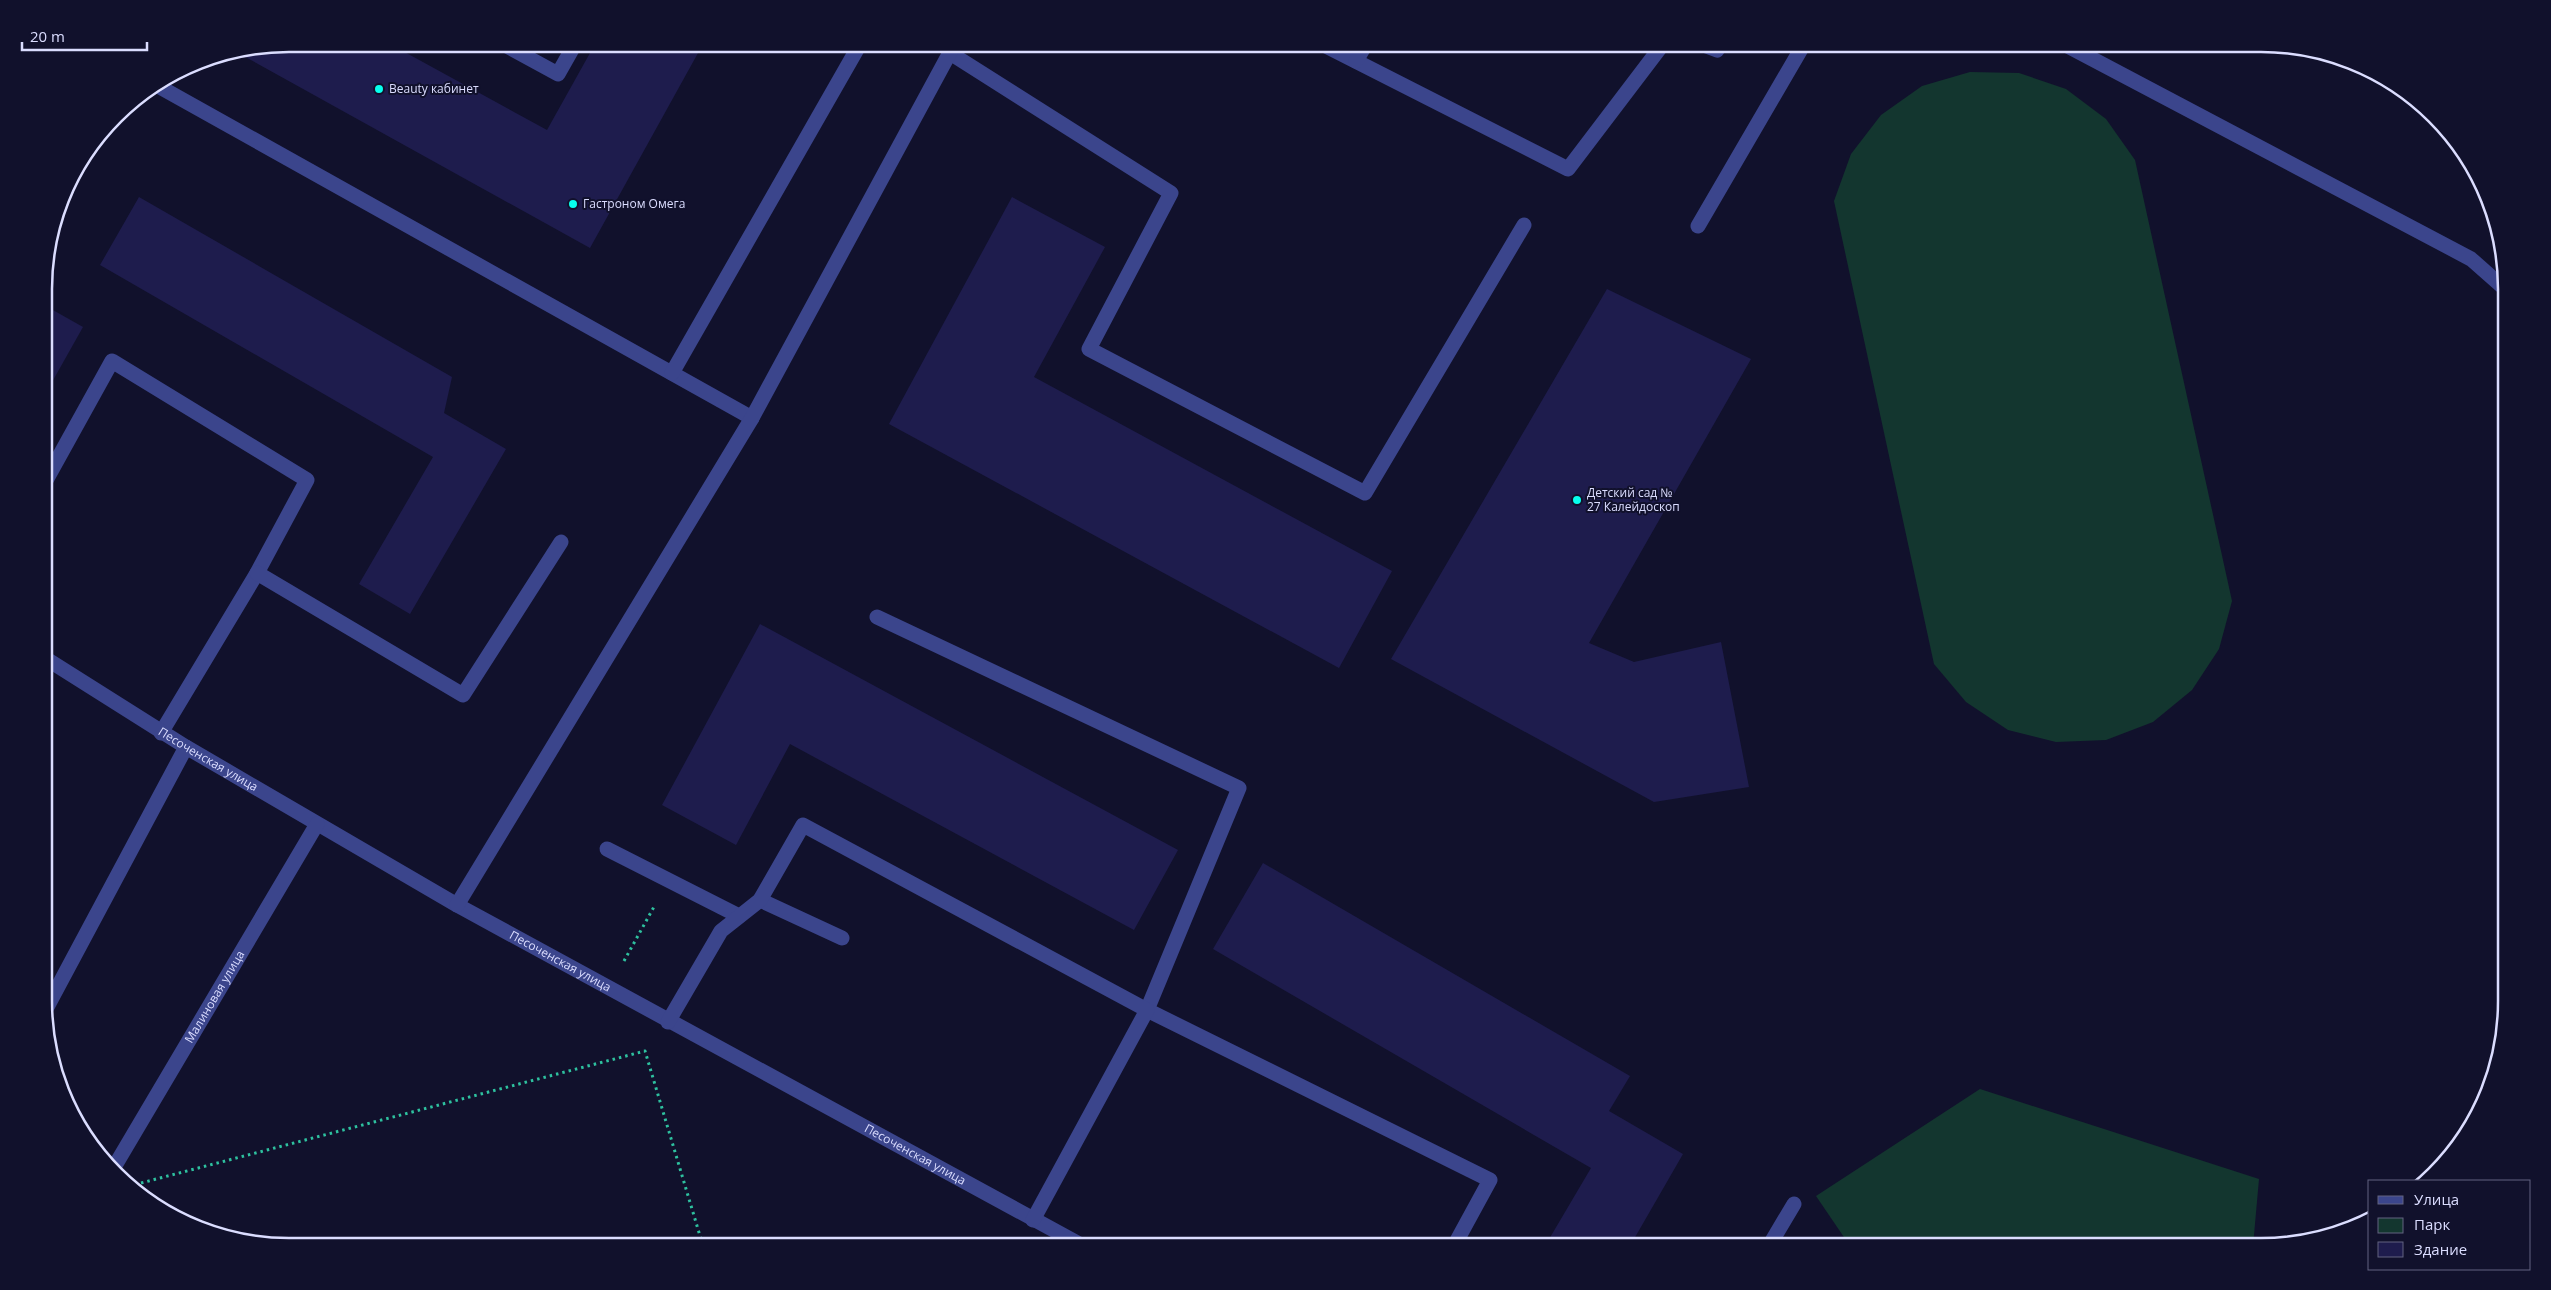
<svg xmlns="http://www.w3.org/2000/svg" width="2551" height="1290" viewBox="0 0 2551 1290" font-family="'Open Sans',sans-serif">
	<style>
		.green { fill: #13362f }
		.building { fill: #1e1c4d }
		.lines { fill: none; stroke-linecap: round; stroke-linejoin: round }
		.path { stroke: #2ec19f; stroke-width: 3; stroke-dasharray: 2.5 4; stroke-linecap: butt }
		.minor { stroke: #3b458c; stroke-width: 15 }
		.poi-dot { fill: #07ffed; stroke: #11112c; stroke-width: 2 }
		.labels { text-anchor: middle; stroke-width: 4; stroke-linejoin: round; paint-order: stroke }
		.poi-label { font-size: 12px; fill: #dbddff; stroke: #11112c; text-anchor: start }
		.street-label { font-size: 12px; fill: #dbddff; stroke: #11112c }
		.rim { fill: none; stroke: #dbddff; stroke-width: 2.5 }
	</style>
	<rect width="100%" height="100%" fill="#11112c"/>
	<g class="green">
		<path d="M1970,72L2019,73L2066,89L2106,119L2135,160L2232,601L2219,649L2192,690L2153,722L2106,740L2056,742L2008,730L1966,702L1934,664L1834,201L1851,154L1881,115L1922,86Z"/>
		<path d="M1980,1089L2259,1179L2253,1246H1850L1816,1196Z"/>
	</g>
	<g class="building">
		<path d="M290,44H390L547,130L595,44H703L590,248L240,54Z"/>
		<path d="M139,197L452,377L444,413L506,449L410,614L359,584L433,457L100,265Z"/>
		<path d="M1012,197L1105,247L1034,377L1392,571L1339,668L889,424Z"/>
		<path d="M1607,289L1751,359L1589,643L1634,662L1721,642L1749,787L1654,802L1391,659Z"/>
		<path d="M44,305L83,327L47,391L45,390Z"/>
		<path d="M760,624L1178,850L1134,930L790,744L736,845L662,805Z"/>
		<path d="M1263,863L1630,1076L1609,1111L1683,1154L1630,1246H1545L1591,1168L1213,949Z"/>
	</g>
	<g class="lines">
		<g class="path">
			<path d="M624,961L655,905"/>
			<path d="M141,1183L645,1051L703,1246"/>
			<path d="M134,1189L197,1227"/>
		</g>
		<g class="minor">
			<path d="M503,44L558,74L575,44"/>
			<path d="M1322,44L1568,169L1663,44"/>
			<path d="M1701,44L1717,50L1721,44"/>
			<path d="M2064,44L2471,259L2505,289"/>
			<path d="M950,53L1171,193L1089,349L1365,493L1524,225"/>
			<path d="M1356,61L1366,44"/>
			<path d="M158,86L752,418"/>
			<path d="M1698,226L1804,44"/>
			<path d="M672,373L860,44"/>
			<path d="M45,482L112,361L307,480L257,573L161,733"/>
			<path d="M257,573L463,695L561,542"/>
			<path d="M877,617L1239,788L1147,1010L1490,1180L1454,1246"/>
			<path id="s1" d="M45,658L186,747L457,905L1083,1246"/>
			<path d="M607,849L739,916"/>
			<path d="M760,900L842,938"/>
			<path d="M457,905L752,418L954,45"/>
			<path d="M46,1009L186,747"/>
			<path d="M668,1022L721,931L760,900L803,825L1147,1010L1033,1220"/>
			<path id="s2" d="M113,1169L317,824"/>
			<path d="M1769,1246L1794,1204"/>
		</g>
	</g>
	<g class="poi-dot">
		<circle cx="379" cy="89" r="5"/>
		<circle cx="573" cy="204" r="5"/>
		<circle cx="1577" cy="500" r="5"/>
	</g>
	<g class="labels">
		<g class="poi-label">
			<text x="389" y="93">Beauty кабинет</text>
			<text x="583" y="208">Гастроном Омега</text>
			<text x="1587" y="497">Детский сад №<tspan x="1587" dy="14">27 Калейдоскоп</tspan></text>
		</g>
		<g class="street-label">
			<text dy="4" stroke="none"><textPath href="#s1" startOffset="192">Песоченская улица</textPath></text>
			<text dy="4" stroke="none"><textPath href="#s1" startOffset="598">Песоченская улица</textPath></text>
			<text dy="4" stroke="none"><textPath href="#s2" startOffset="200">Малиновая улица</textPath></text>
			<text dy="4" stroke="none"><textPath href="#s1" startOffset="1002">Песоченская улица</textPath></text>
		</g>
	</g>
	<path d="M0 0H2551V1290H0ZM289 52H2261A237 237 0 0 1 2498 289V1001A237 237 0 0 1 2261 1238H289A237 237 0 0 1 52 1001V289A237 237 0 0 1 289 52Z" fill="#11112c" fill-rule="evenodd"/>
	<path class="rim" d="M289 52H2261A237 237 0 0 1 2498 289V1001A237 237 0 0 1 2261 1238H289A237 237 0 0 1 52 1001V289A237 237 0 0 1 289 52Z"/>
	<rect x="2368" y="1180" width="162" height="90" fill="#11112c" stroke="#626380"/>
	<rect x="2378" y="1196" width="25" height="8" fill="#3b458c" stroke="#626380"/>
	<text x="2414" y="1205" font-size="15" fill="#dbddff">Улица</text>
	<rect x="2378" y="1218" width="25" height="15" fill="#13362f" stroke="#626380"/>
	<text x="2414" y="1230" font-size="15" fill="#dbddff">Парк</text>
	<rect x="2378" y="1242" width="25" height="15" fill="#1e1c4d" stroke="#626380"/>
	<text x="2414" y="1255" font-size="15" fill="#dbddff">Здание</text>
	<path d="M22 42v8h125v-8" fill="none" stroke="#dbddff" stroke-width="2.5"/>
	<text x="30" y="42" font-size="15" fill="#dbddff" stroke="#11112c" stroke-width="4" paint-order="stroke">20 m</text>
</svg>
